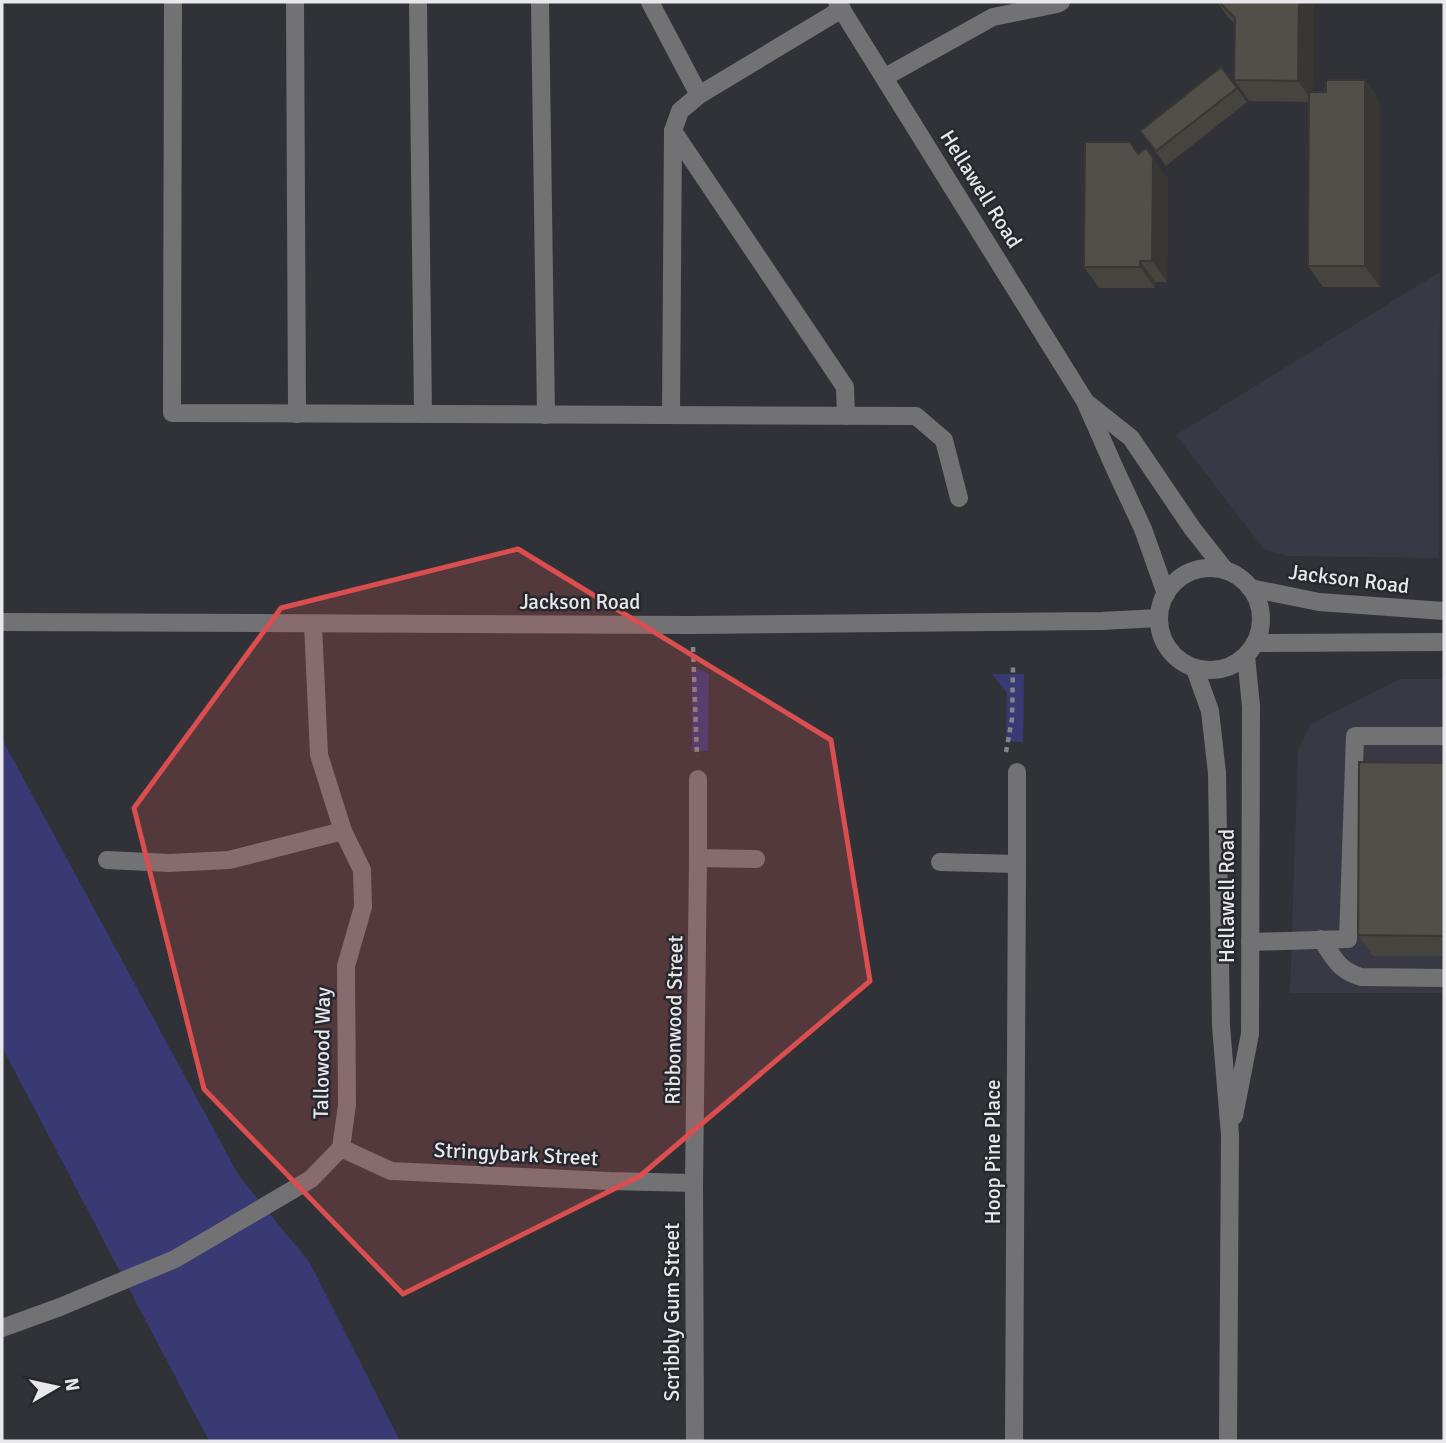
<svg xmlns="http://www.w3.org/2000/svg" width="1446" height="1443" viewBox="0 0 1446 1443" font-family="Signika,sans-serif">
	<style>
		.built { fill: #383945 }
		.green { fill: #393974 }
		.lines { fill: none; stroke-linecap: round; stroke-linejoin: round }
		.path { stroke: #848589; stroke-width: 4.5; stroke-dasharray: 5 5; stroke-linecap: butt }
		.minor { stroke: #727275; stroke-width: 18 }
		.wall { fill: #46443f }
		.shaded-wall { fill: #393733 }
		.building { fill: #514f49; stroke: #393733; stroke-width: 2 }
		.marked { fill: #da4e4f; fill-opacity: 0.2; stroke: #da4e4f; stroke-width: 5; stroke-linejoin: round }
		.labels { text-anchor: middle; stroke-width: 5; stroke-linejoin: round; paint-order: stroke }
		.street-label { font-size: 21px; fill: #e8e8ec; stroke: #27282d }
	</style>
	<rect width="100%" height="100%" fill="#313237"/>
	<g class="built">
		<path d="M1440,272L1439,558L1287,556L1264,549L1176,435Z"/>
		<path d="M1399,679H1444V993H1290L1298,751L1311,724Z"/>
	</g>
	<g class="green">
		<path d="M692,666L709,674L708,751H692Z"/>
		<path d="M992,674H1024L1023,742L1006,741L1007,693Z"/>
		<path d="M2,739L239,1176L310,1263L400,1441H209L2,1047Z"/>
	</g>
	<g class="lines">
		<g class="path">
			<path d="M693,647L697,757"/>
			<path d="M1006,752L1012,719L1013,666"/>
		</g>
		<g class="minor">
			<path d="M173,2L172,413L916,416L944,440L959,498"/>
			<path d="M295,2L297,414"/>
			<path d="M418,2L423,414"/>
			<path d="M540,2L546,415"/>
			<path d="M650,2L699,95"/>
			<path d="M837,2L1085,401L1115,469L1143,529L1166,594"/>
			<path d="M885,77L993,17L1057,4L1061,2"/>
			<path d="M673,131L845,387L846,416"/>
			<path d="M1087,403L1131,438L1192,528L1225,570"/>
			<path d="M671,415L673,131L680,111L699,95L842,9"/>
			<circle cx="1210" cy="619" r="51"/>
			<path d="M1250,588L1319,602L1444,611"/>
			<path d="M2,622L692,625L1101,621L1159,618"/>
			<path d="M1255,643L1444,642"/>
			<path d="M1195,669L1210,711L1217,773L1221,1026L1230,1135L1228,1441"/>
			<path d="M698,779V858L756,859"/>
			<path d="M107,860L169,863L229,860L343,831"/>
			<path d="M940,862L1017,864V772"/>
			<path d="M1321,939C1334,958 1338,970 1361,977L1444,978"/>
			<path d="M1250,942L1348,939L1355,736H1444"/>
			<path d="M1234,1116L1250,1034L1251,706L1246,656"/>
			<path d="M341,1148L391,1171L609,1181L694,1183"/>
			<path d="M2,1328L60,1307L175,1259L311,1179L341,1148L347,1105L346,966L363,907L362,870L343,831L319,755L313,624"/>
			<path d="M695,1441L694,1183L698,858"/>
			<path d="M1014,1441L1017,864"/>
		</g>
	</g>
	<g class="wall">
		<path d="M1217,2H1314L1313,92H1326L1365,80L1380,102V287H1323L1308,266L1309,102L1249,101L1234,80L1235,24L1227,16Z"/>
		<path d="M1237,88L1247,102L1166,166L1140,131Z"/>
		<path d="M1138,154L1168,179L1167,282H1155V288H1099L1084,267Z"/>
		<path d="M1444,763V956H1373L1358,935Z"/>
	</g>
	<g class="shaded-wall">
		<path d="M1299,2H1314L1313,102L1298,81Z"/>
		<path d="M1365,80L1380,102V287L1365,266Z"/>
		<path d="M1146,148L1168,179L1167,282L1152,261Z"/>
		<path d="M1140,261L1155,282V288L1140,267Z"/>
	</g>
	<g class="building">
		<path d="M1219,2H1299L1298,81L1234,80L1235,18Z"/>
		<path d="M1221,67L1237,88L1156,151L1140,131Z"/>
		<path d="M1326,80H1365V266H1308L1309,92H1326Z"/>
		<path d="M1085,142H1130L1138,154L1146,148L1153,158L1152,261H1140V267H1084Z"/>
		<path d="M1359,762L1444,763V936L1358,935Z"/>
	</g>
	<path class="marked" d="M518,549L831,740L870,981L640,1176L403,1294L204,1089L134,808L281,608Z"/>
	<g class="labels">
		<g class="street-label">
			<text transform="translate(981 189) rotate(58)" y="7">Hellawell Road</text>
			<text transform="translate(1349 579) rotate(7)" y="7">Jackson Road</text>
			<text x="580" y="609">Jackson Road</text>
			<text transform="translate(1227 896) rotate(-90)" y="7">Hellawell Road</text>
			<text transform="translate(674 1020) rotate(-89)" y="7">Ribbonwood Street</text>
			<text transform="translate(322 1053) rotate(-89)" y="7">Tallowood Way</text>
			<text transform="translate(993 1152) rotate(-90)" y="7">Hoop Pine Place</text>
			<text transform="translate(516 1154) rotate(3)" y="7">Stringybark Street</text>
			<text transform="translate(672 1312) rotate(-90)" y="7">Scribbly Gum Street</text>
		</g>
	</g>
	<rect width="1446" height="1443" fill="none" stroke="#e8e8ec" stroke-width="7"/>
	<g transform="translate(56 1387) rotate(81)" stroke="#27282d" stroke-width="5" paint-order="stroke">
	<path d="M0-5L12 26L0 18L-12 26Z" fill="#e8e8ec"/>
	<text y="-10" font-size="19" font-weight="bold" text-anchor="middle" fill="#e8e8ec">N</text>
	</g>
</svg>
